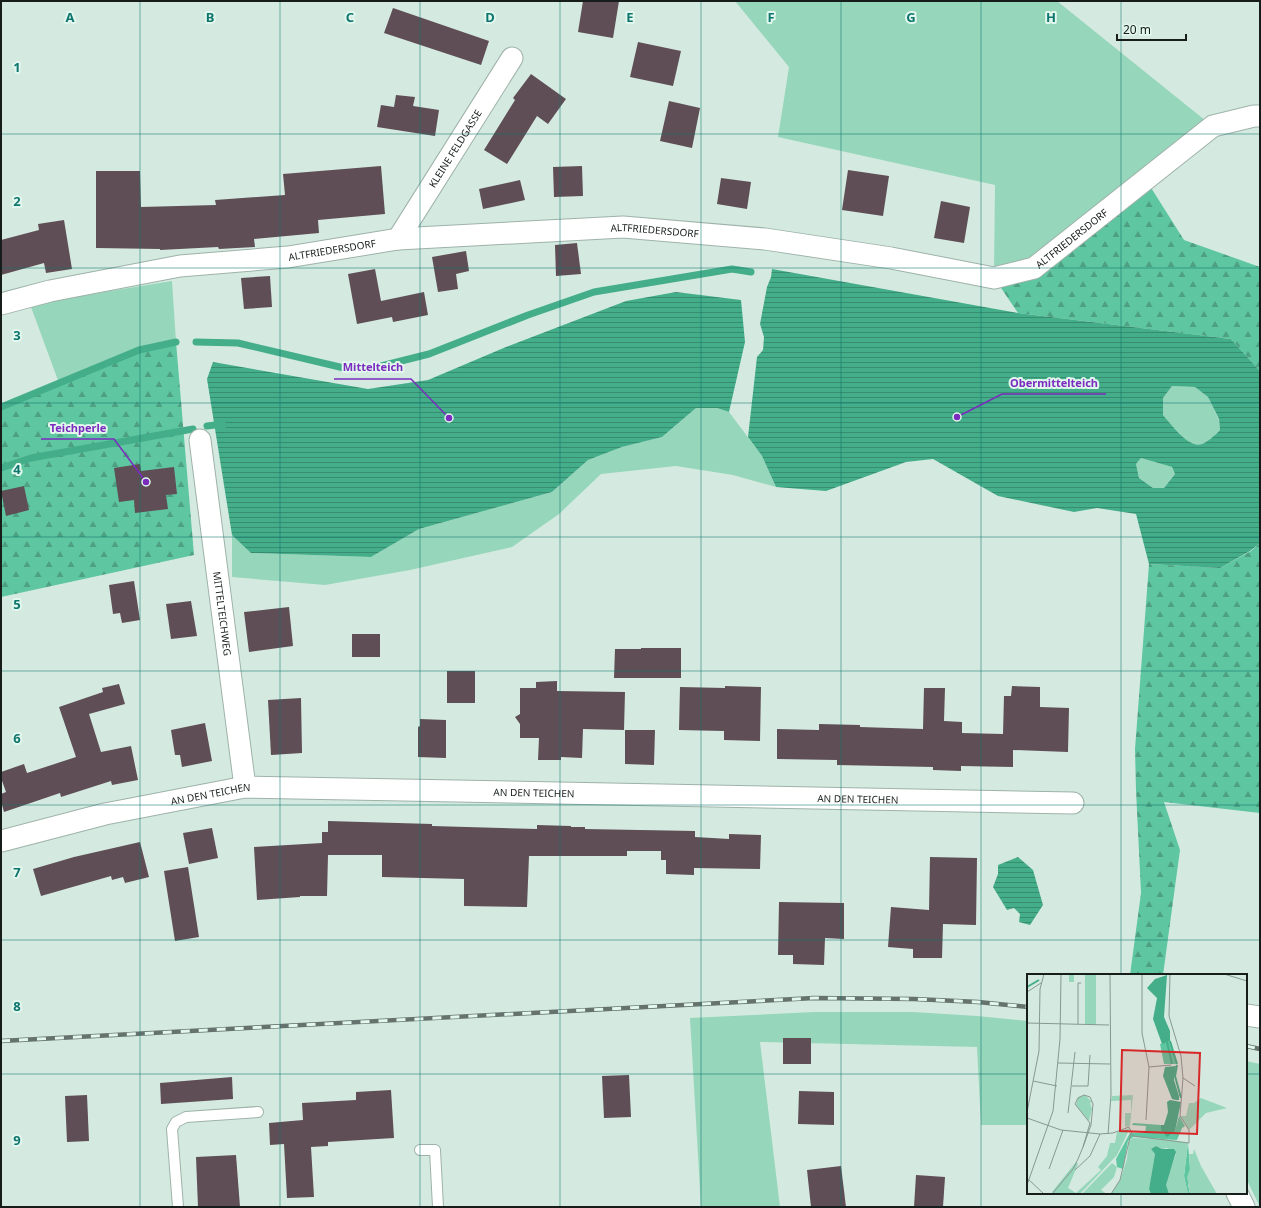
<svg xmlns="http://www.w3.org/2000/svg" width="1261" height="1208" viewBox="0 0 1261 1208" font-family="'Noto Sans',sans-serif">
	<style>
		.grass { fill: #96d6bb }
		.forest { fill: url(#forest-firs) }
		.water { fill: url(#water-rules); fill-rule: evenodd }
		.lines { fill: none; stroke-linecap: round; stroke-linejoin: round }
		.stream { stroke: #44ae8a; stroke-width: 7 }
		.building { fill: #5f4e55 }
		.lane-casing { stroke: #9eb2a9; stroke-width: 12 }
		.street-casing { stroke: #9eb2a9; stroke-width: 23 }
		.lane { stroke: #fff; stroke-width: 10 }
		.street { stroke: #fff; stroke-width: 21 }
		.rail-casing { stroke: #65726d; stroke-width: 4.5 }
		.rail { stroke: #e2f7ed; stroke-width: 3; stroke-dasharray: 9; stroke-linecap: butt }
		.grid { fill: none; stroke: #0f766e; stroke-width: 1; stroke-opacity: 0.55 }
		.labels { text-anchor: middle; stroke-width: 4; stroke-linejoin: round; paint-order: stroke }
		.street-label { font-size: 10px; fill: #161d1a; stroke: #e2f7ed }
		.inset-river { fill: none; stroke: #44ae8a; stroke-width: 2 }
		.inset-road { fill: none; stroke: #889891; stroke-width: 1 }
		.view { fill: #d62828; fill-opacity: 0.15; stroke: #d62828; stroke-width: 2 }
		.inset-edge { fill: none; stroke: #161d1a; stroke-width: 2 }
		.grid-label { font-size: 13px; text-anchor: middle; font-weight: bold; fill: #0f766e; stroke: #e2f7ed; stroke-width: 4; stroke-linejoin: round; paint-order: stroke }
		.leader { fill: none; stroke: #7b2cbf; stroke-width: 1.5 }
		.callout-dot { fill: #7b2cbf; stroke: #e2f7ed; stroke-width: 1.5 }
		.callout-label { font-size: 11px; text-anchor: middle; font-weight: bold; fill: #7b2cbf; stroke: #e2f7ed; stroke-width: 4; stroke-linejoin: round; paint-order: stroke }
	</style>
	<defs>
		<pattern id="forest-firs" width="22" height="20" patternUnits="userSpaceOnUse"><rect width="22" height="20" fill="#5ec6a0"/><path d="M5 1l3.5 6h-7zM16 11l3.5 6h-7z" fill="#4da082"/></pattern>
		<pattern id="water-rules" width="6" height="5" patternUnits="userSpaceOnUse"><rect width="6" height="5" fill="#44ae8a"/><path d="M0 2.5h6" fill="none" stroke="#388d70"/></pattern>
	</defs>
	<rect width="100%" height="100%" fill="#d4eae0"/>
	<g class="grass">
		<path d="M735,1H1057L1206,121L1026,265L994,271L995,185L778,137L789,67Z"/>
		<path d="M172,281L176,342L139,350L59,383L31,307L49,301Z"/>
		<path d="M1172,386L1195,387L1208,397L1219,420L1220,430C1215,435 1209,441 1202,444C1189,449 1171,424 1163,415V398Z"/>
		<path d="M696,408H717L729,412L762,456L776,487L733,475L676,466L601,474L559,514L512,547L410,570L325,585L232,577V535L252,553L371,557L419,529L552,492L588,460L622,447L662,437Z"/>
		<path d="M1141,458L1172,467L1175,474L1164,488H1153L1139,478L1136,464Z"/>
		<path d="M814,1012H913L977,1016L1028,1021V1125H981L977,1047L760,1042L780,1207H701L690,1018Z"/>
		<path d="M1246,1061L1260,1064V1207L1246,1178Z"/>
	</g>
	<g class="forest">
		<path d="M1148,183L1184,240L1260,267V371L1231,339L1018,313L999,285Z"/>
		<path d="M176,342L194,555L1,597V407L139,350Z"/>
		<path d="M1260,543V813L1164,802L1180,850L1163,975H1130L1141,893L1136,790L1135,749L1149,564L1220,568L1251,551Z"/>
	</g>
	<g class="water">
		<path d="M772,269L1018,313L1231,339L1260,371V543L1250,551L1220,568L1149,564L1136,514L1097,508L1074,512L998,496L933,459L906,462L826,491L776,487L762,456L748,437L757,357L763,350L764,337L760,324L767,287L771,277ZM1172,386L1195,387L1208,397L1219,419L1220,430C1215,435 1209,441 1202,444C1189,449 1171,424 1163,415V398ZM1141,458L1172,467L1175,474L1164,488H1153L1139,478L1136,464Z"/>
		<path d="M676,292L741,300L745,342L729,412L717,408H696L662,437L622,447L588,460L552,492L419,529L371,557L251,553L232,535L207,379L213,362L368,389L428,380L506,347L626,301Z"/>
		<path d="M1018,857L1033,870L1043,905L1030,925L1019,922L1020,914L1014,908L1007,910L993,887L998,874V865Z"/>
	</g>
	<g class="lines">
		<g class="stream">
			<path d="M196,342L238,343L344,368L369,369L429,354L528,315L594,292L732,269L751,272"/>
			<path d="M1,407L139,350L176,342"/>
			<path d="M207,426L215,425H223"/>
			<path d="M1,468L31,458L193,429"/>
		</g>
	</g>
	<g class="building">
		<path d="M583,1H619L613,38L578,32Z"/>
		<path d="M393,8L489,41L481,65L384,33Z"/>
		<path d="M638,42L681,51L673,86L630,77Z"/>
		<path d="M531,74L566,99L548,124L537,116L507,164L484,150L515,100L513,98Z"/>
		<path d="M396,95L415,97L413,106L439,110L435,136L377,127L381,105L394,107Z"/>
		<path d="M669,101L700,108L692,148L660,141Z"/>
		<path d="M381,166L385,214L318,220L319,233L254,239L255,247L219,249L218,247L160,250V249L96,248V171H140L141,207L216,205L215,200L285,195L283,174Z"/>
		<path d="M582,166L583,196L554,197L553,167Z"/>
		<path d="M848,170L889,176L883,216L842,210Z"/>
		<path d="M721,178L751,182L747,209L717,204Z"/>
		<path d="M520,180L525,200L483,209L479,189Z"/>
		<path d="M941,201L970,207L964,243L934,238Z"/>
		<path d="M64,220L72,269L46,273L44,263L1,275V240L39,230L38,224Z"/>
		<path d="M577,243L581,274L556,276L555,245Z"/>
		<path d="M466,251L469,271L456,274L458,289L438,292L432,257Z"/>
		<path d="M375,269L381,301L424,292L428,315L393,322L392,317L357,324L348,274Z"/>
		<path d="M270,276L272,307L244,309L241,278Z"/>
		<path d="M140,464L141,471L174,467L177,494L166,495L168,509L135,513L134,500L119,502L114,468Z"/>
		<path d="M24,486L29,510L6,516L1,491Z"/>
		<path d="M134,581L140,620L122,623L120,613L113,614L109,585Z"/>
		<path d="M191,601L197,636L171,639L166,604Z"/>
		<path d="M289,607L293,646L249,652L244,612Z"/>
		<rect x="352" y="634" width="28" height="23"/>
		<path d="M641,648H681V678H614L615,649H641Z"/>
		<rect x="447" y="671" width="28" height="32"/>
		<path d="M557,681V691L625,692L624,730L583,729L582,758L561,757V760H538L539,738H520V724L515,717L520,714V688H536V682Z"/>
		<path d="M119,684L125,704L89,714L101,752L131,746L138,780L112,785L111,781L61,797L60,793L4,812L1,801V794L6,792L1,778V772L24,764L27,773L76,757L59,707L103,692L102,688Z"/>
		<path d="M725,686L761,687L760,741L724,740V731L679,730L680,687L725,688Z"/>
		<path d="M1012,686L1040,687V707L1069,708L1068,752L1013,750V767L961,766V771L933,770V767L837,765V760L777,759V729L819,730V724L860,725V727L923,729L924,688H945L944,721L962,722V733L1003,734L1004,696H1011Z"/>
		<path d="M301,698L302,753L271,755L268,700Z"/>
		<path d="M420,719L446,720V758L418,757V727L420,726Z"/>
		<path d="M205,723L212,761L182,767L180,755H175L171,730Z"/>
		<path d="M625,730H655L654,765L625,764Z"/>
		<path d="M328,821L432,824V826L537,829V825L571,826V827H585V829L695,831V837L729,839V834L761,835L760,869L694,868V875L666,874V860H661V851H627V856H529L527,907L464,906V879L382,877V855H328L327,896H300V897L257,900L254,847L322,843V832H328Z"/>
		<path d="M212,828L218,858L189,864L183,833Z"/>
		<path d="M140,842L149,877L125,883L123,877L112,880L111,876L41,896L33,869L74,857Z"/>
		<path d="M930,857L977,858L976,925L943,924L942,958H913V949L888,947L891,907L929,910Z"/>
		<path d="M188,867L199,937L175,941L164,871Z"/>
		<path d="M779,902L844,903V939L825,938L824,965L793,964V955H778Z"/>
		<rect x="783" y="1038" width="28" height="26"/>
		<path d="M629,1075L631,1117L604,1118L602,1076Z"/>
		<path d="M232,1077L233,1099L161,1104L160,1083Z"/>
		<path d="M391,1090L394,1138L328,1142V1146L311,1147L314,1197L287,1198L284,1144L270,1145L269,1123L303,1120L302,1103L356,1100V1092Z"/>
		<path d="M799,1091L834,1092V1125L798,1124Z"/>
		<path d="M87,1095L89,1141L67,1142L65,1096Z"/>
		<path d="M236,1155L240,1207H198L196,1157Z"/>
		<path d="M841,1166L846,1207H811L807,1170Z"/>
		<path d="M916,1175L945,1177L943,1207H914Z"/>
	</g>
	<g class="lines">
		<g class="lane-casing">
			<g id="lane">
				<path d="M420,1150H435L438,1207"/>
				<path d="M178,1207L172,1129L176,1122L186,1117L258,1112"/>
			</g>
		</g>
		<g class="street-casing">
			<g id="street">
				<path id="s1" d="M398,239L512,58"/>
				<path id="s2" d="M1,304L50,291L180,266L288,257L398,239L623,227L765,239L891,258L994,278L1034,268L1213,126L1254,116H1260"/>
				<path id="s3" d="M200,440L245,787"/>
				<path id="s4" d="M1,841L105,814L245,787L1073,803"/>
				<path d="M1246,1015L1260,1017"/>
				<path d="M1237,1193L1244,1207"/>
			</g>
		</g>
		<use href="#lane" class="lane"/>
		<use href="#street" class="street"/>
		<g class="rail-casing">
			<g id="rail">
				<path d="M1,1041L814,998L914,999L978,1002L1028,1007"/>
				<path d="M1246,1046L1260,1049"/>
			</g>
		</g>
		<use href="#rail" class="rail"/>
	</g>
	<path class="grid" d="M140,1V1207M280,1V1207M420,1V1207M560,1V1207M701,1V1207M841,1V1207M981,1V1207M1121,1V975M1,134H1260M1,268H1260M1,403H1260M1,537H1260M1,671H1260M1,805H1260M1,940H1260M1,1074H1028M1246,1074H1260M1121,1193V1207"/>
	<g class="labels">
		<g class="street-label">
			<text dy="4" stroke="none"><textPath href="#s1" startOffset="107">KLEINE FELDGASSE</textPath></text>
			<text dy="4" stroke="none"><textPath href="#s2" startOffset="660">ALTFRIEDERSDORF</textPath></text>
			<text dy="4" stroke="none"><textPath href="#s2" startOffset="1092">ALTFRIEDERSDORF</textPath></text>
			<text dy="4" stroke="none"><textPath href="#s2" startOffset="336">ALTFRIEDERSDORF</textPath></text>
			<text dy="4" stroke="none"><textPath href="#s3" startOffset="175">MITTELTEICHWEG</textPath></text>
			<text dy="4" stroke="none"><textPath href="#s4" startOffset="539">AN DEN TEICHEN</textPath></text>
			<text dy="4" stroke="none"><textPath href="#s4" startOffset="215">AN DEN TEICHEN</textPath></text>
			<text dy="4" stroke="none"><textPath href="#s4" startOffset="863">AN DEN TEICHEN</textPath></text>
		</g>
	</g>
	<g transform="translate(1027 974)">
		<rect width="220" height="220" fill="#d4eae0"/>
		<path d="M42,0H69V51L58,50V1H47V8H42ZM58,121L65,128L63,129L65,135L62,147L49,131L51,123ZM106,121L103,152L98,153V139H104V126L84,127L85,122ZM174,124L200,134L179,139L162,156L153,142H159L162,129H167ZM103,154L90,181L53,220H27L25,218L49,188L51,190L41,214L49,219L74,196L71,193L80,182L83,169H88L90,158Z" fill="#96d6bb"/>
		<path d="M143,67L150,90H137L133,70ZM152,142L158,152L155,154L150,166L106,163L101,167L96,195L90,193L89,185L103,159H118L119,152L105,151L106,149L134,151L136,160L148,157ZM161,169L163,195L161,211L163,220H161L157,202Z" fill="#5ec6a0"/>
		<path d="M105,164L139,165L161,169L157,202L161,220H142L138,211L149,180L140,174L135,175L129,172L124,175L128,180L122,215L124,220H84L93,206L100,185L102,167Z" fill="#96d6bb"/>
		<path d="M167,175L174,192L190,220H163L160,203L163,195L162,180H166ZM85,189L90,193L87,203L74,216L80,220H55Z" fill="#96d6bb"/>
		<path d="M140,1L137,43L143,57V67L135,70L126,45L130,24L120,14L128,5ZM149,92L147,106L152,122V126H149L145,125L136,102L138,93ZM143,126L154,128L148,157L140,163L134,156V151H137L141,138L140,128ZM129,172L135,175H147L149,178L139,211L142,220H124L122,215L128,180L124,175Z" fill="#44ae8a"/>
		<path class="inset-river" d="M0,13L12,6M143,67L150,90M140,68L145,90M150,91L148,102L154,124"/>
		<path class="inset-road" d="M115,0V59L122,93L119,146M197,0L220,7M0,18L14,9M0,49L82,51M51,50V9H54M31,89L83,90M122,93L144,91M156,104L168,112M6,107L30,112M45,112H61L63,81M0,138L12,77L13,15L17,0M41,139L48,78M0,144L34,156L73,160L86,159L102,153L106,162L162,169V156L153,142L156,104L154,82L142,42L143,0M81,160L84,121L83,0M22,195L36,156M48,196L63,182L73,160M0,204L17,220M0,211L26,137L33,65L34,0M25,220L46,195L51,185L56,173L64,151L66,130L63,123L57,121L51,124L48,130L63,149L56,173M84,220L93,206L104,159"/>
		<path class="view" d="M95,76L173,79L170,160L93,157Z"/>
		<rect width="220" height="220" class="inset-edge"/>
	</g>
	<g class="grid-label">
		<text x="70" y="22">A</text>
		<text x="210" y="22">B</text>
		<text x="350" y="22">C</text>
		<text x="490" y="22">D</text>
		<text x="630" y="22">E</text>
		<text x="771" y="22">F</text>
		<text x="911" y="22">G</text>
		<text x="1051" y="22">H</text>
		<text x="17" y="72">1</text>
		<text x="17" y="206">2</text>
		<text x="17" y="340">3</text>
		<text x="17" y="474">4</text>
		<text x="17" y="609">5</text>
		<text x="17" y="743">6</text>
		<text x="17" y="877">7</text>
		<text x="17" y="1011">8</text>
		<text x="17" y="1145">9</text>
	</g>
	<path class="leader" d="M449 418L411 379H334M957 417L1002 394H1106M146 482L114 439H41"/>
	<g class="callout-dot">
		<circle cx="449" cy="418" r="4"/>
		<circle cx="957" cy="417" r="4"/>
		<circle cx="146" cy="482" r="4"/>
	</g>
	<g class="callout-label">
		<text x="373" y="371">Mittelteich</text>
		<text x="1054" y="387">Obermittelteich</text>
		<text x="78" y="432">Teichperle</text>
	</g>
	<rect width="1261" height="1208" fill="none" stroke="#161d1a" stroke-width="4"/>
	<path d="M1117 34v6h69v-6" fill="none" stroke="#161d1a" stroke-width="2"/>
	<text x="1123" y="34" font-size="12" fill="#161d1a" stroke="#e2f7ed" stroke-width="3" paint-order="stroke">20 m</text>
</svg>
